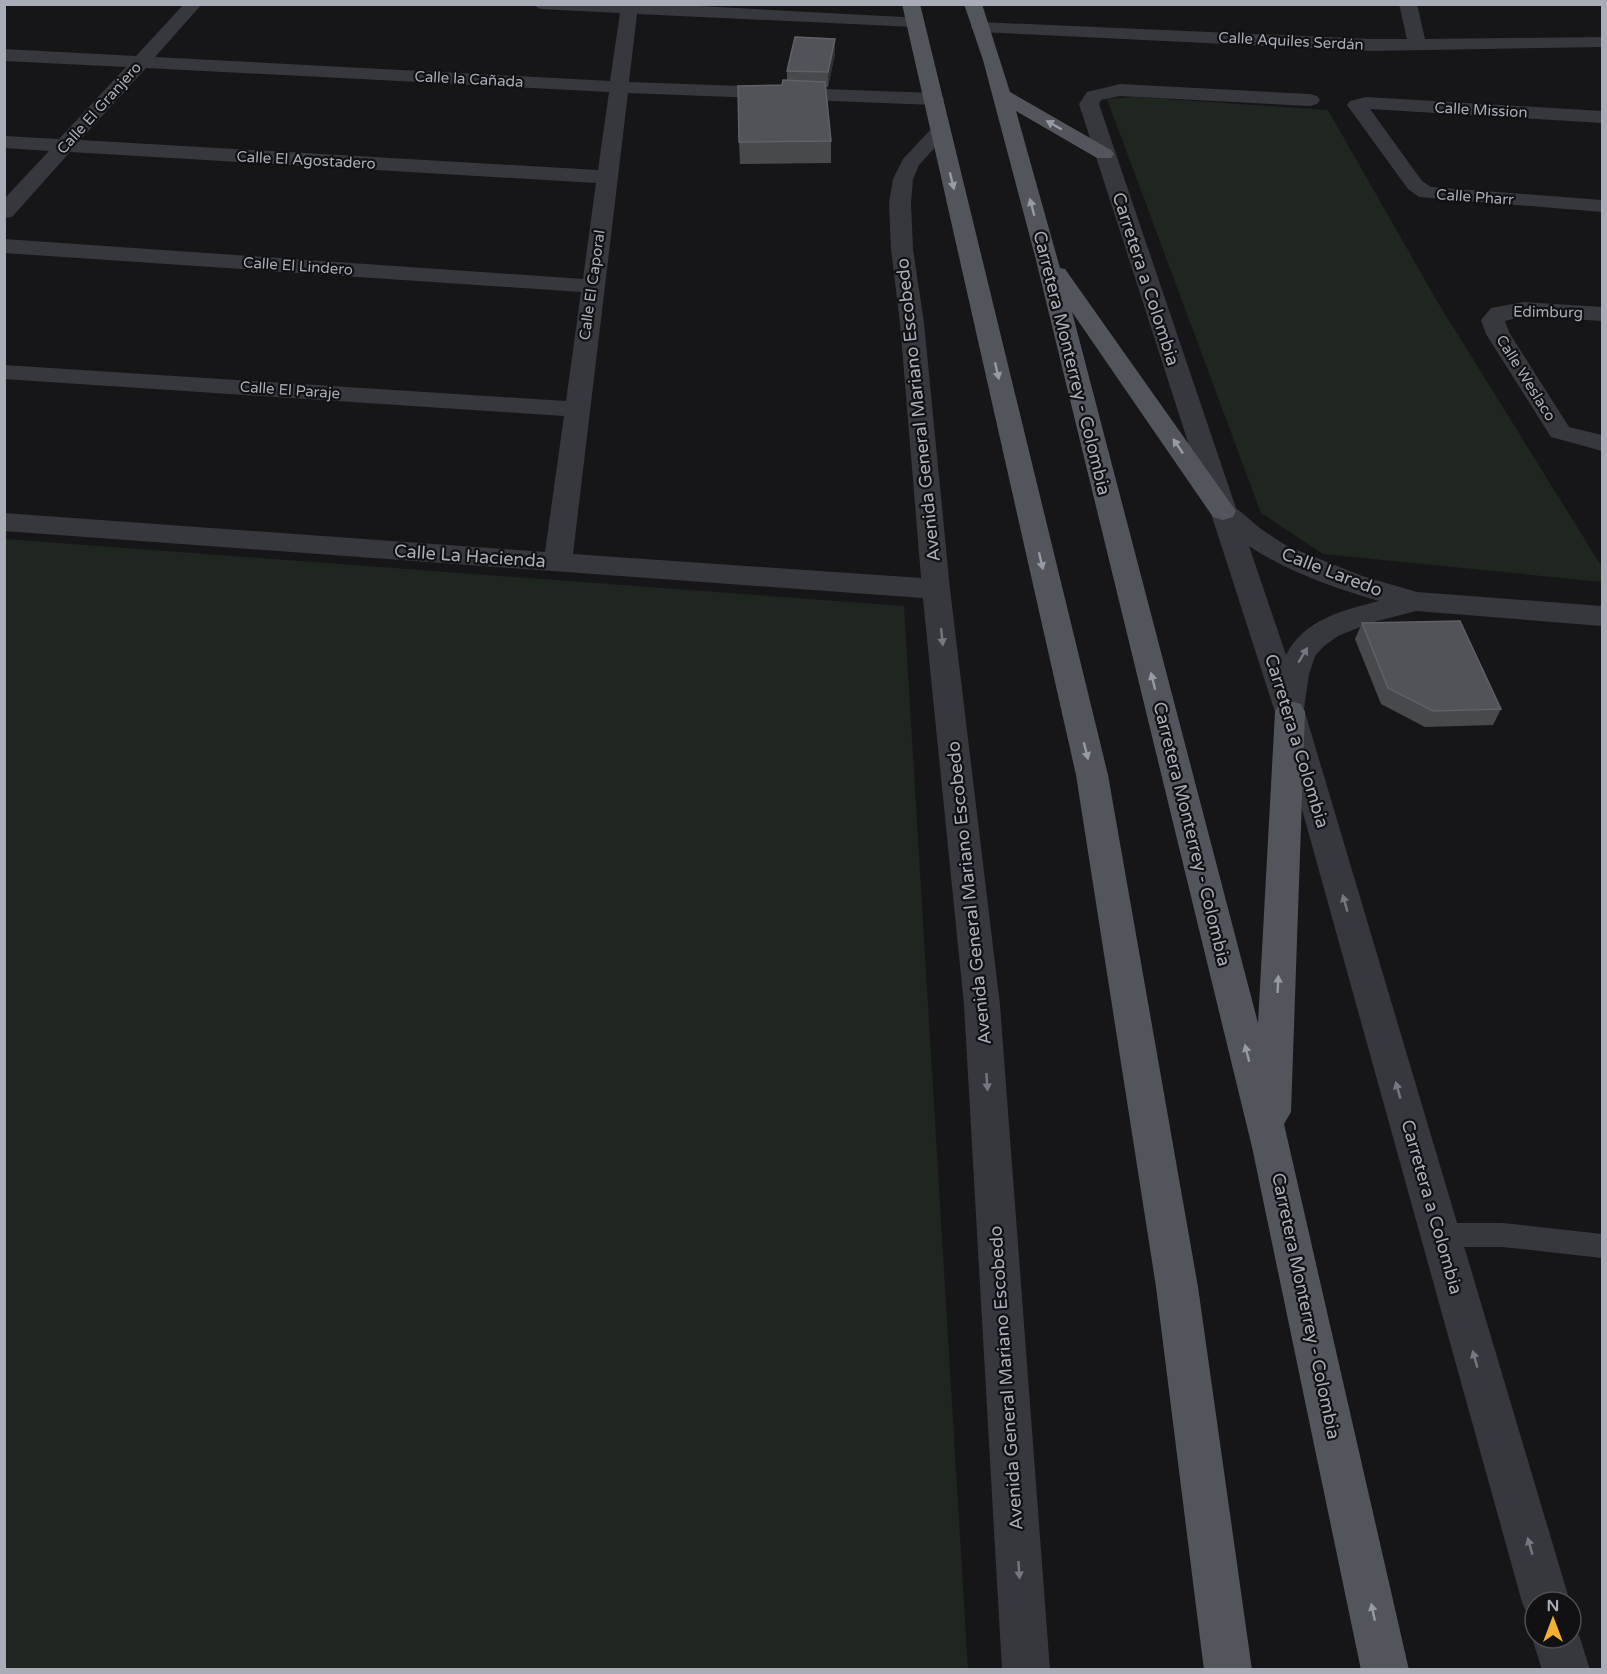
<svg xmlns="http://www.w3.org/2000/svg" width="1607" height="1674" viewBox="0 0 1607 1674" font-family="'Varela Round',sans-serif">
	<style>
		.green { fill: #1e261f }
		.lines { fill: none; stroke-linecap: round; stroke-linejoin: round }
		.service { fill: #37383d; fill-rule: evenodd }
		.minor { fill: #37383d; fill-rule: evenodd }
		.tertiary { fill: #37383d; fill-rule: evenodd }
		.primary { fill: #53555c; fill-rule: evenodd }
		.wall { fill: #47494d }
		.shaded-wall { fill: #2f3033 }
		.building { fill: #525359; stroke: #5f6168; stroke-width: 1.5 }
		.oneway { fill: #979ba6 }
		.oneway2 { fill: #757881 }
		.labels { text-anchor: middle; stroke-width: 4.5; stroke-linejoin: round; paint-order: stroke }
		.far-street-label { font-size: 15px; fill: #a8adb8; stroke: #111113 }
		.street-label { font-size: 18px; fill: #a8adb8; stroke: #111113 }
	</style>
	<rect width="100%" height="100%" fill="#161618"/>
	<g class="green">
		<path d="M1137,97L1328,110L1437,301L1602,567V582L1323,554L1261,513L1107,99Z"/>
		<path d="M5,539L904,606L968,1669H5Z"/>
	</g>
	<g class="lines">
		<path class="service" d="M1439,1223H1503L1602,1234V1258L1503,1247H1439L1430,1244L1426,1235L1430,1226Z"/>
		<g class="minor">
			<path d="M184,4H202L155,57L610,81L620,13L540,9L532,4H661L921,18L924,22L921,26L915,27L637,14L629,82L934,93L941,95L944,99L941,103L934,105L628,93L573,554L936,579L946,582L950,589L946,596L936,599L4,531V513L545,552L564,416L4,379V365L566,401L581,292L4,253V239L583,279L596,183L70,152L12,217L4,218V199L49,151L4,148V136L59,139L126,67L4,61V49L136,56ZM146,68L609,92L598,170L80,140Z"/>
			<path d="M1399,4H1417L1425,39L1602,37V47L1371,51L980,32L974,31L971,27L974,23L980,22L1371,39H1407Z"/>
			<path d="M1120,84L1310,94L1317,96L1320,100L1317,104L1310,106L1120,96L1101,100L1099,104L1236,508L1261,529L1287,546L1362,576L1417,592L1602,606V626L1416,611L1370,623L1338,636L1324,646L1315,656L1309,674L1304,709L1570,1602H1535V1621L1529,1619L1522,1602L1275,712L1079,104L1087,92ZM1249,546C1288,572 1335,588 1379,601C1344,610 1304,619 1286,655Z"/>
			<path d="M1366,97L1602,111V123L1370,109L1422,181L1431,187L1602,200V212L1419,197L1408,189L1347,105L1350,101Z"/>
			<path d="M1524,302L1602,307V321L1524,316L1505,321L1510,334L1569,427L1602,435V451L1551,437L1486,334L1481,320L1491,308Z"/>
			<path d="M1571,1620L1580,1638L1590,1670H1542L1532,1638L1535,1631V1638H1571Z"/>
		</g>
		<path class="tertiary" d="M939,126L946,128L949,132L919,165L913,179L911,203L913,249L924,323L950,589L1000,1005L1050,1670H1002L964,1005L922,589L900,323L891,249L889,203L893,179L903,159L932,128Z"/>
		<g class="primary">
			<path d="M902,4H920L1108,775L1198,1287L1252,1670H1204L1156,1287L1076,775Z"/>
			<path d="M964,4H982L1010,92L1111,150L1114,154L1111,158H1097L1016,111L1060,268L1065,269L1236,511L1233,517L1223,520L1213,517L1072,312L1258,1023L1275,712L1279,704L1290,701L1301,704L1305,712L1291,1112L1284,1124L1409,1670H1361L1252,1147L1036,260L983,60Z"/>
		</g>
	</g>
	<g class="wall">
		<path d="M835,53L828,87H826L831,141V163L740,164L739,142L782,85L787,80V71Z"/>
		<path d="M1362,623L1501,709L1493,725L1425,727L1381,704L1355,639Z"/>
	</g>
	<path class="shaded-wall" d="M835,39V53L828,87V72Z"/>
	<g class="building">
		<path d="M795,37L835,39L828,72L787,71Z"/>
		<path d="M783,80L825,82L831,141L739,142L738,86L782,85Z"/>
		<path d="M1460,621L1501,709L1433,711L1388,688L1362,623Z"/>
	</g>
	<defs><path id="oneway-solid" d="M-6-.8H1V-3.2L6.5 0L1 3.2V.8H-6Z" transform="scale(1.5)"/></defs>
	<g class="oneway">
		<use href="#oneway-solid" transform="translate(1054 125) rotate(-150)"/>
		<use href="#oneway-solid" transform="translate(952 181) rotate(76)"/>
		<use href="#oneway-solid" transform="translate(1032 207) rotate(-105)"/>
		<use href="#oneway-solid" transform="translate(997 371) rotate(77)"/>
		<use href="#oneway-solid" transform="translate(1178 446) rotate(-124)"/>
		<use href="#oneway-solid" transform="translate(1041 561) rotate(77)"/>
		<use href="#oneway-solid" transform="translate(1153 681) rotate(-104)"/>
		<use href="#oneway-solid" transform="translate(1086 751) rotate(76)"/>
		<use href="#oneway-solid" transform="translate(1278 984) rotate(-87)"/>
		<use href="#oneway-solid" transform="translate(1247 1053) rotate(-104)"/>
		<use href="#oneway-solid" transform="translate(1373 1612) rotate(-102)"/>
	</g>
	<g class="oneway2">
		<use href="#oneway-solid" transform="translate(942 637) rotate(84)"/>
		<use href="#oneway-solid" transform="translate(1303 655) rotate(-59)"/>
		<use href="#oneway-solid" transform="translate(1345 903) rotate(-106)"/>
		<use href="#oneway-solid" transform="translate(987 1082) rotate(86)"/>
		<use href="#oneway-solid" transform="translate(1398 1090) rotate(-106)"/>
		<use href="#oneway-solid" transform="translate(1475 1359) rotate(-106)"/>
		<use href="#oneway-solid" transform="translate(1530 1546) rotate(-106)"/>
		<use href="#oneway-solid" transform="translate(1019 1570) rotate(86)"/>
	</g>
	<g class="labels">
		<g class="far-street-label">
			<text transform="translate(1291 41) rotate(3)" y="5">Calle Aquiles Serdán</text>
			<text transform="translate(469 79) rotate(3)" y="5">Calle la Cañada</text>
			<text transform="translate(99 108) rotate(-48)" y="5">Calle El Granjero</text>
			<text transform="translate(1481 110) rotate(3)" y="5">Calle Mission</text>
			<text transform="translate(306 160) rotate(3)" y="5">Calle El Agostadero</text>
			<text transform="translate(1475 197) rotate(4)" y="5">Calle Pharr</text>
			<text transform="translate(298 266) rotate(4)" y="5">Calle El Lindero</text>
			<text transform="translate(592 285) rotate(-82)" y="5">Calle El Caporal</text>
			<text transform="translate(1548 312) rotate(1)" y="5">Edimburg</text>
			<text transform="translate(1526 378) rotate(58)" y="5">Calle Weslaco</text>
			<text transform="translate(290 390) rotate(4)" y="5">Calle El Paraje</text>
		</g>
		<g class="street-label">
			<text transform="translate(1146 279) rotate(72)" y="6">Carretera a Colombia</text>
			<text transform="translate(1072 363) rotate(76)" y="6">Carretera Monterrey - Colombia</text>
			<text transform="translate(918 410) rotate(-96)" y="6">Avenida General Mariano Escobedo</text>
			<text transform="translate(470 556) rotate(4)" y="6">Calle La Hacienda</text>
			<text transform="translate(1332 572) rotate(21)" y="6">Calle Laredo</text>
			<text transform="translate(1297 741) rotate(73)" y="6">Carretera a Colombia</text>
			<text transform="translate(1192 834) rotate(76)" y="6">Carretera Monterrey - Colombia</text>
			<text transform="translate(969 893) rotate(-96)" y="6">Avenida General Mariano Escobedo</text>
			<text transform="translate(1432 1207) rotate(74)" y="6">Carretera a Colombia</text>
			<text transform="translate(1306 1306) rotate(78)" y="6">Carretera Monterrey - Colombia</text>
			<text transform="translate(1006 1378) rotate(-94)" y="6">Avenida General Mariano Escobedo</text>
		</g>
	</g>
	<rect width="1607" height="1674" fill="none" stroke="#a8adb8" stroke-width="12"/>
	<g transform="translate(1553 1620)"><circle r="28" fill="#111113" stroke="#4d4f55" stroke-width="1.5"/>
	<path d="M0-4.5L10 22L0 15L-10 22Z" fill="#f2b134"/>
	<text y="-9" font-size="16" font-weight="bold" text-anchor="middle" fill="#a8adb8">N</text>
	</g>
</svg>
